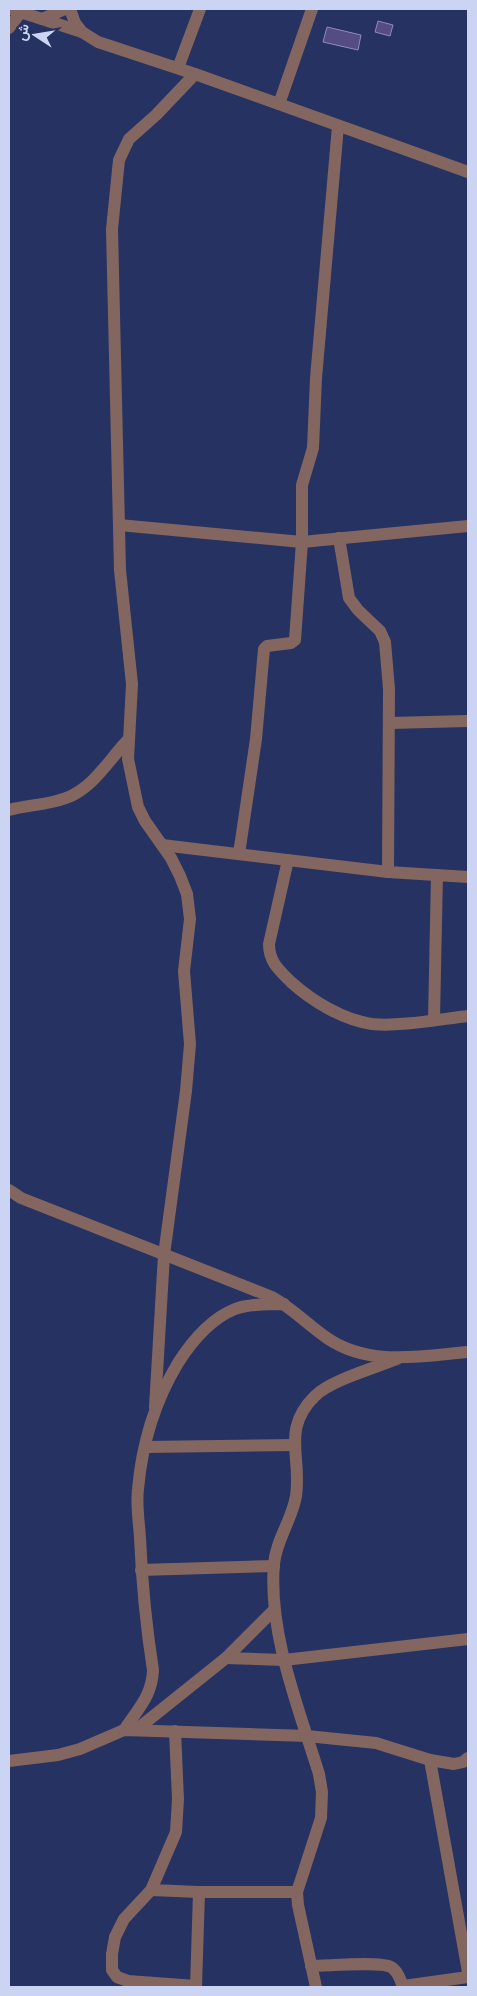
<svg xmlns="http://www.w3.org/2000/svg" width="477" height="1996" viewBox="0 0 477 1996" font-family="'Asap Condensed',Vazirmatn,sans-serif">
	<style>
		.building { fill: #554c81; stroke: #9189c3 }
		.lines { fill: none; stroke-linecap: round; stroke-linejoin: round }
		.minor { stroke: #836660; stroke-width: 12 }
	</style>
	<rect width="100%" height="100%" fill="#263262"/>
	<g class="building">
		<path d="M378,21L393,25L390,36L375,32Z"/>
		<path d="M327,27L361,35L358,50L323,42Z"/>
	</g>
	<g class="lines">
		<g class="minor">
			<path d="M11,9L82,32"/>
			<path d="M70,9L75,23L82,32L98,42L195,74L468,172"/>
			<path d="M42,19L65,9"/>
			<path d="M9,28L21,12"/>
			<path d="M178,68L200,9"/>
			<path d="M279,104L312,9"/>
			<path d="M119,525L302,542L468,526"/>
			<path d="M339,538L349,598L358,610L380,631L385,642L389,689L388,872"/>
			<path d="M390,723L468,721"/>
			<path d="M9,810C27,805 48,805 66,798C93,788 108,761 127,741"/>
			<path d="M162,845L388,872L468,877"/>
			<path d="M239,854L256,739L264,649L267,646L291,643L295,640L302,542V485L313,448L316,378L338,126"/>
			<path d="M288,860L269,944C269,962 279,970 291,982C312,1001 343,1020 372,1024C398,1027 441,1019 468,1016"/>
			<path d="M434,1019L437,875"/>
			<path d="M9,1190L21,1198L272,1297C292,1308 308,1325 327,1338C369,1367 421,1356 468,1352"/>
			<path d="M155,1407L164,1255L186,1091L190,1044L184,971L190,919L187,894L180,876L171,858L145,821L138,807L128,759L132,684L120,570L112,229L119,160L129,139L156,115L195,74"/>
			<path d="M145,1447L294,1445"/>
			<path d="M141,1570L274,1566"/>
			<path d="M226,1658L284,1660L468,1639"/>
			<path d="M124,1730C138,1709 152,1696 153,1670C146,1626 142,1583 140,1538C139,1522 136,1504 138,1489C142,1444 155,1401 178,1363C192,1341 210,1319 235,1309C250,1303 269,1305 284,1304"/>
			<path d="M136,1730L226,1658L274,1610"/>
			<path d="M175,1731L178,1799L176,1832L151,1890L124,1919L115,1937L112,1954V1970L117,1977L128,1981L196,1986"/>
			<path d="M430,1760L468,1972"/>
			<path d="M9,1761L58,1755L80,1749L124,1730L307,1736L376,1743L430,1760L454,1764L463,1762L468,1758"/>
			<path d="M151,1890L199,1892H297"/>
			<path d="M311,1966C327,1966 379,1961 391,1967C398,1971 401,1981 403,1987"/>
			<path d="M403,1986L468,1977"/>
			<path d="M196,1987L199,1892"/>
			<path d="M316,1987L298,1905L297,1892L321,1818L322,1792L319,1774C299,1709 268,1633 274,1564C276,1540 292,1520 296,1496C302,1457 281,1429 315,1396C331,1380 375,1368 397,1359"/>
		</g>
	</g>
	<rect width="477" height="1996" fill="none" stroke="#cbd5f3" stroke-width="20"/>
	<g transform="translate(35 35) rotate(282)" stroke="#263262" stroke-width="4" paint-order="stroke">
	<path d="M0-4L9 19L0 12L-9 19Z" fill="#cbd5f3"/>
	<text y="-8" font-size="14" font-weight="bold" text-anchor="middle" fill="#cbd5f3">ش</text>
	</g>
</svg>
